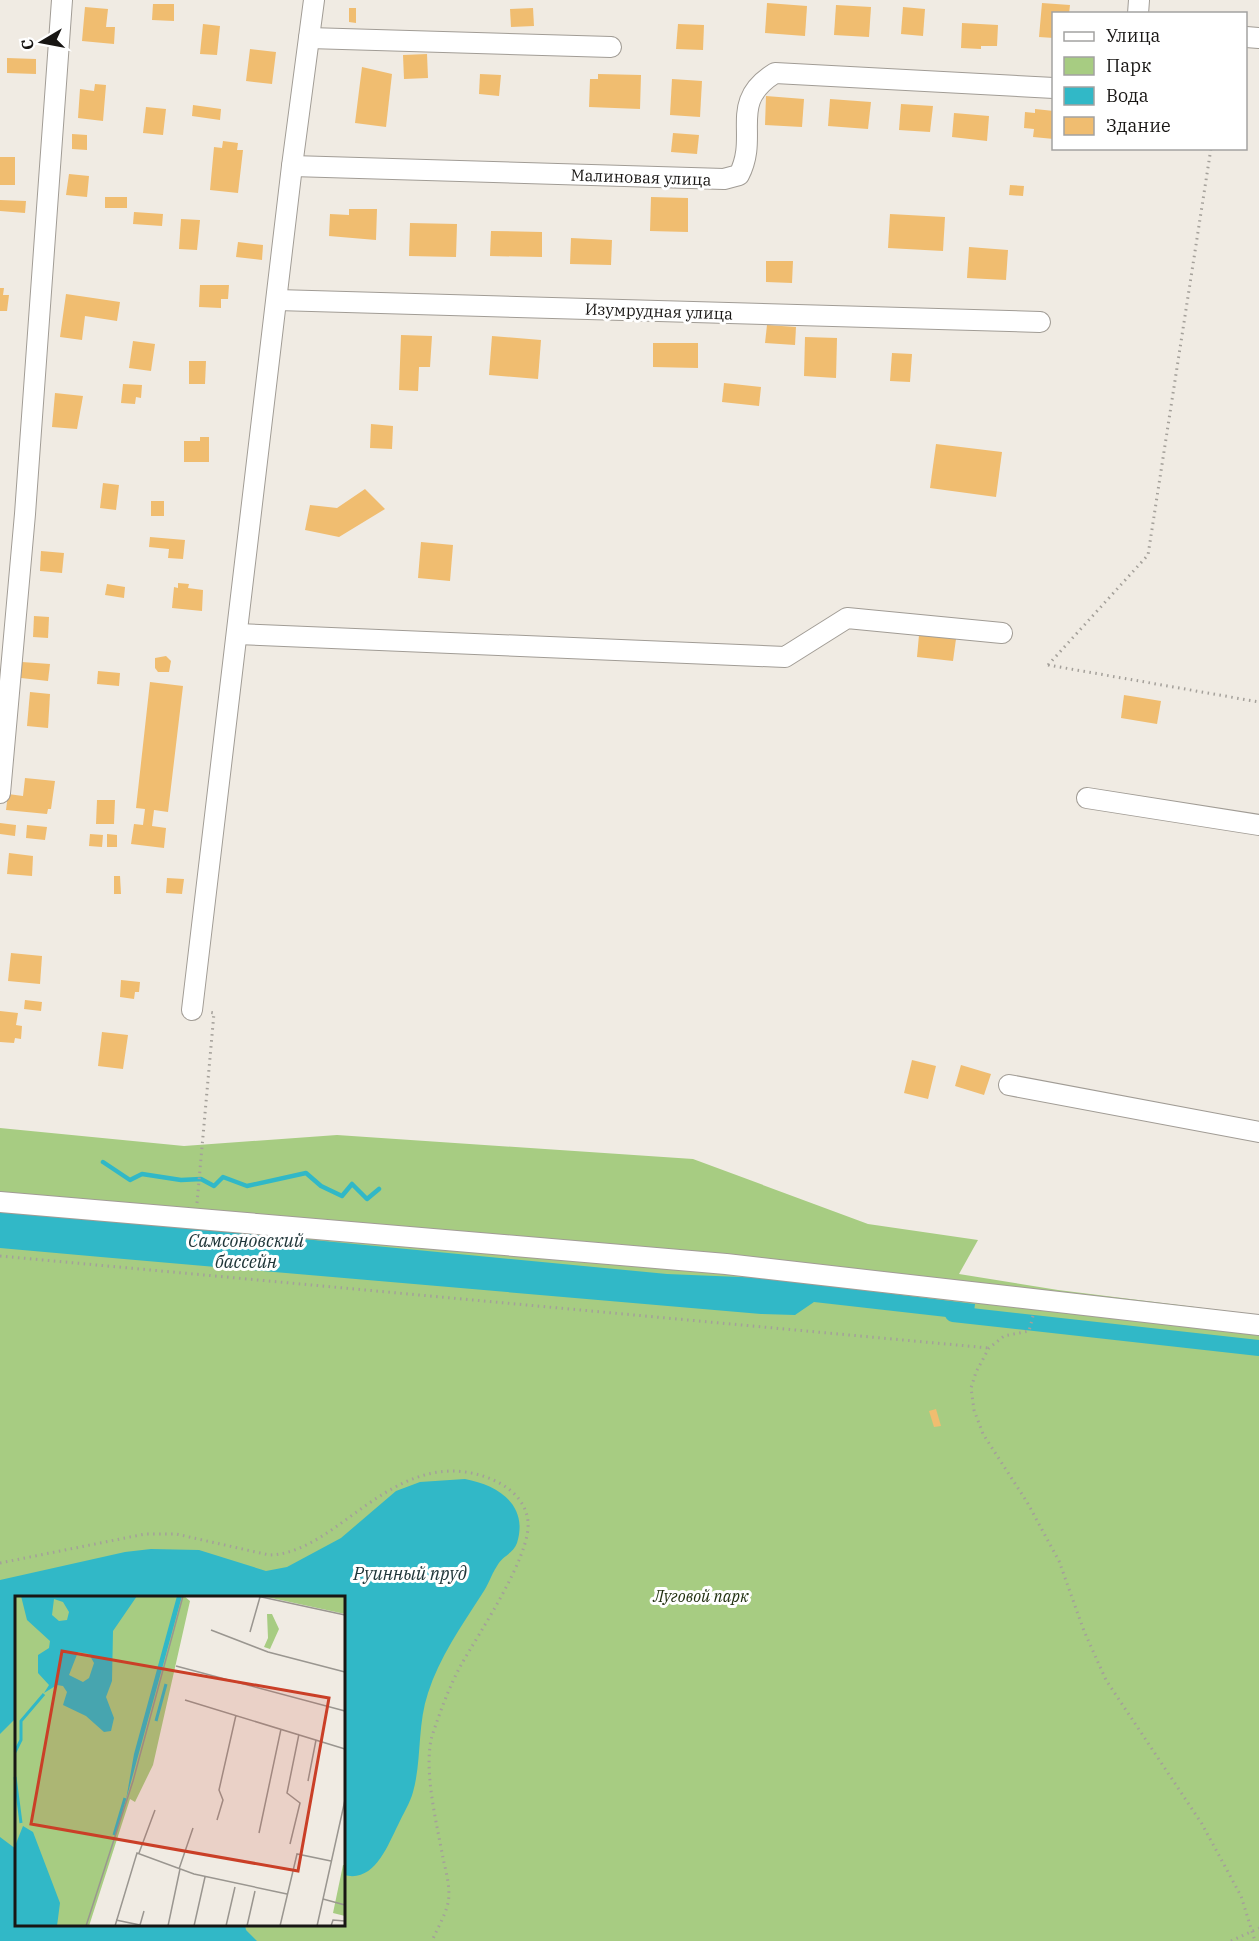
<svg xmlns="http://www.w3.org/2000/svg" width="1259" height="1941" viewBox="0 0 1259 1941" font-family="'IBM Plex Serif',serif">
	<style>
		.green { fill: #a7cc82; fill-rule: evenodd }
		.water { fill: #31b8c7 }
		.lines { fill: none; stroke-linecap: round; stroke-linejoin: round }
		.stream { stroke: #31b8c7; stroke-width: 4.5 }
		.canal { stroke: #31b8c7; stroke-width: 16 }
		.building { fill: #f0bd70 }
		.minor-casing { stroke: #a19c95; stroke-width: 22 }
		.path { stroke: #a4a09a; stroke-width: 3; stroke-dasharray: 1.5 4.5; stroke-linecap: butt }
		.minor { stroke: #fff; stroke-width: 20 }
		.labels { text-anchor: middle; stroke-width: 6; stroke-linejoin: round; paint-order: stroke }
		.street-label { font-size: 16px; fill: #181614; stroke: #fff }
		.park-label { font-size: 16px; font-style: italic; fill: #213010; stroke: #fff }
		.water-label { font-size: 18px; font-style: italic; fill: #203639; stroke: #fff }
		.inset-river { fill: none; stroke: #31b8c7; stroke-width: 3 }
		.inset-road { fill: none; stroke: #9a9690; stroke-width: 1.5 }
		.view { fill: #ca3f27; fill-opacity: 0.15; stroke: #ca3f27; stroke-width: 3 }
		.inset-edge { fill: none; stroke: #181614; stroke-width: 3 }
	</style>
	<rect width="100%" height="100%" fill="#f0ebe3"/>
	<path class="green" d="M0,1128L184,1146L337,1135L693,1159L868,1224L978,1240L959,1274L1058,1290L1259,1315V1941H0ZM16,1598H344V1924H16Z"/>
	<g class="water">
		<path d="M0,1210L667,1274L764,1278L975,1304L973,1320L814,1302L795,1315L761,1314L101,1257L0,1248Z"/>
		<path d="M465,1479C497,1485 529,1504 517,1543C513,1554 502,1556 497,1566C491,1575 488,1586 482,1594C462,1625 439,1658 428,1693C417,1726 422,1760 413,1792C410,1803 403,1814 398,1825C387,1847 374,1883 344,1875V1598H16V1718L0,1734V1580L125,1552L151,1549L199,1550L266,1571L287,1567L341,1538L396,1491L420,1482Z"/>
		<path d="M0,1837L16,1849V1924L245,1925L246,1930L257,1941H0Z"/>
	</g>
	<g class="lines">
		<path class="stream" d="M103,1162L130,1180L142,1174L181,1180L201,1179L214,1186L223,1177L247,1186L306,1173L321,1186L342,1196L352,1184L367,1199L379,1189"/>
		<path class="canal" d="M953,1314L1259,1348"/>
	</g>
	<g class="building">
		<path d="M767,3L807,6L805,36L765,33Z"/>
		<path d="M1042,3L1070,5L1069,14H1054V38L1039,37Z"/>
		<path d="M153,4H174V21L152,20Z"/>
		<path d="M836,5L871,7L869,37L834,35Z"/>
		<path d="M85,7L108,9L106,27H115L114,44L82,41Z"/>
		<path d="M903,7L925,9L923,36L901,34Z"/>
		<path d="M349,8H356V23L349,22Z"/>
		<path d="M533,8L534,26L511,27L510,9Z"/>
		<path d="M962,23L998,25L997,46H981V49L961,48Z"/>
		<path d="M203,24L220,26L217,55L200,54Z"/>
		<path d="M678,24L704,25L703,50L676,49Z"/>
		<path d="M250,49L276,52L272,84L246,81Z"/>
		<path d="M427,54L428,78L404,79L403,55Z"/>
		<path d="M7,58L36,59V74L7,73Z"/>
		<path d="M362,67L392,74L386,127L355,123Z"/>
		<path d="M480,74L501,75L499,96L479,94Z"/>
		<path d="M598,74L641,75L640,109L589,107L590,79H598Z"/>
		<path d="M672,79L702,81L700,117L670,115Z"/>
		<path d="M95,84L106,85L103,121L78,118L80,89L94,91Z"/>
		<path d="M766,96L804,99L802,127L765,125Z"/>
		<path d="M830,99L871,102L868,129L828,126Z"/>
		<path d="M901,104L933,106L930,132L899,130Z"/>
		<path d="M193,105L221,109L220,120L192,116Z"/>
		<path d="M146,107L166,109L163,135L143,133Z"/>
		<path d="M1035,109L1054,111V139L1033,137L1034,129L1024,128L1025,112L1035,113Z"/>
		<path d="M954,113L989,116L987,141L952,137Z"/>
		<path d="M673,133L699,135L697,154L671,152Z"/>
		<path d="M72,134L87,135V150L72,149Z"/>
		<path d="M223,141L238,143L237,150H243L238,193L210,190L214,147L222,148Z"/>
		<rect x="0" y="157" width="15" height="28"/>
		<path d="M69,174L89,176L87,197L66,195Z"/>
		<path d="M1010,185L1024,186L1023,196L1009,195Z"/>
		<rect x="105" y="197" width="22" height="11"/>
		<path d="M651,197L688,198V232L650,231Z"/>
		<path d="M0,200L26,201L25,213L0,211Z"/>
		<path d="M349,209H377L376,240L329,236L330,214L349,215Z"/>
		<path d="M134,212L163,214L162,226L133,224Z"/>
		<path d="M890,214L945,217L943,251L888,248Z"/>
		<path d="M181,219L200,220L197,250L179,249Z"/>
		<path d="M410,223L457,224L456,257L409,256Z"/>
		<path d="M491,231L542,232V257L490,256Z"/>
		<path d="M571,238L612,240L611,265L570,264Z"/>
		<path d="M238,242L263,245L262,260L236,257Z"/>
		<path d="M969,247L1008,250L1006,280L967,278Z"/>
		<path d="M766,261H793L792,283L766,282Z"/>
		<path d="M200,285H229L228,299H221V308L199,307Z"/>
		<path d="M0,288H4L3,295H9L7,311H0Z"/>
		<path d="M66,294L120,302L117,321L85,316L82,340L60,337Z"/>
		<path d="M767,325L796,327L795,345L765,343Z"/>
		<path d="M401,335L432,336L430,367H419L418,391L399,390Z"/>
		<path d="M492,336L541,340L538,379L489,375Z"/>
		<path d="M805,337L837,338L836,378L804,376Z"/>
		<path d="M133,341L155,344L151,371L129,368Z"/>
		<path d="M653,343H698V368L653,367Z"/>
		<path d="M892,353L912,354L910,382L890,381Z"/>
		<path d="M189,361H206L205,384H189Z"/>
		<path d="M724,383L761,387L759,406L722,402Z"/>
		<path d="M123,384L142,385L141,398L136,397L135,404L121,403Z"/>
		<path d="M55,393L83,396L77,429L52,427Z"/>
		<path d="M371,424L393,426L392,449L370,448Z"/>
		<path d="M200,437H209V462H184V441H200Z"/>
		<path d="M936,444L1002,452L996,497L930,488Z"/>
		<path d="M103,483L119,485L116,510L100,508Z"/>
		<path d="M365,489L385,509L339,537L305,530L310,505L337,508Z"/>
		<rect x="151" y="501" width="13" height="15"/>
		<path d="M150,537L185,540L183,559L168,558L169,549L149,547Z"/>
		<path d="M421,542L453,545L450,581L418,578Z"/>
		<path d="M41,551L64,553L62,573L40,571Z"/>
		<path d="M178,583L189,584L188,588L203,590L202,611L172,608L174,587L178,588Z"/>
		<path d="M107,584L125,587L124,598L105,595Z"/>
		<path d="M34,616L49,617L48,638L33,637Z"/>
		<path d="M919,635L956,639L953,661L917,657Z"/>
		<path d="M166,656L171,661L169,672H158L155,668V658Z"/>
		<path d="M22,662L50,664L48,681L21,678Z"/>
		<path d="M98,671L120,673L119,686L97,684Z"/>
		<path d="M150,682L183,686L168,812L154,810L152,826L166,828L164,848L131,844L134,824L143,825L145,809L136,808Z"/>
		<path d="M30,692L50,694L48,728L27,726Z"/>
		<path d="M1124,695L1161,701L1157,724L1121,718Z"/>
		<path d="M25,778L55,781L51,809H48L47,814L6,810L8,794L23,796Z"/>
		<path d="M97,800H115L114,824H96Z"/>
		<path d="M0,823L16,825L15,836L0,834Z"/>
		<path d="M27,825L47,827L45,840L26,838Z"/>
		<path d="M90,834L103,835L102,847L89,846Z"/>
		<path d="M107,834L117,835V847H107Z"/>
		<path d="M9,853L33,856L32,876L7,874Z"/>
		<path d="M114,876H120L121,894H114Z"/>
		<path d="M167,878L184,879L182,894L166,893Z"/>
		<path d="M11,953L42,956L40,984L8,981Z"/>
		<path d="M121,980L140,982L139,992H135L134,999L120,997Z"/>
		<path d="M25,1000L42,1002L41,1011L24,1009Z"/>
		<path d="M0,1011L18,1013L16,1025L22,1026L21,1039L15,1038L14,1043L0,1042Z"/>
		<path d="M102,1032L128,1035L123,1069L98,1066Z"/>
		<path d="M912,1060L936,1066L928,1099L904,1093Z"/>
		<path d="M961,1065L991,1074L984,1095L955,1086Z"/>
		<path d="M936,1409L941,1426L934,1427L929,1411Z"/>
	</g>
	<g class="lines">
		<g class="minor-casing">
			<g id="minor">
				<path d="M1138,14L1139,0"/>
				<path d="M1246,37L1259,38"/>
				<path d="M309,38L611,47"/>
				<path d="M292,166L724,179L739,175C760,134 727,103 775,73L1054,88"/>
				<path d="M277,300L1040,322"/>
				<path d="M237,634L785,657L847,618L1002,633"/>
				<path d="M0,793L25,514L62,0"/>
				<path d="M1087,798L1259,825"/>
				<path d="M192,1010L292,166L314,0"/>
				<path d="M1009,1085L1259,1132"/>
				<path d="M0,1202L726,1264L1259,1325"/>
			</g>
		</g>
		<g class="path">
			<path d="M1048,665L1148,555L1211,148"/>
			<path d="M1048,665L1259,702"/>
			<path d="M197,1203L214,1013L208,1012"/>
			<path d="M0,1256L989,1348"/>
			<path d="M1033,1316L1029,1331L1004,1336L989,1348L976,1372L971,1388L974,1410L983,1434L1027,1502L1059,1561L1084,1631L1106,1680L1202,1824L1241,1896L1255,1941"/>
			<path d="M0,1563L145,1534H176L269,1555C330,1554 377,1472 452,1471C482,1471 525,1487 528,1522C531,1556 479,1633 461,1665C449,1687 440,1712 432,1736C423,1769 437,1825 443,1858C446,1872 451,1889 448,1903C445,1916 437,1929 432,1941"/>
			<path d="M1231,1941L1259,1928"/>
		</g>
		<use href="#minor" class="minor"/>
	</g>
	<g class="labels">
		<g class="street-label">
			<text transform="translate(641 177) rotate(2)" y="6">Малиновая улица</text>
			<text transform="translate(659 311) rotate(2)" y="6">Изумрудная улица</text>
		</g>
		<g class="park-label">
			<text x="701" y="1602">Луговой парк</text>
		</g>
		<g class="water-label">
			<text x="246" y="1247">Самсоновский<tspan x="246" dy="21">бассейн</tspan></text>
			<text x="410" y="1580">Руинный пруд</text>
		</g>
	</g>
	<g transform="translate(15 1596)">
		<rect width="330" height="330" fill="#f0ebe3"/>
		<path d="M0,0H169L175,5L138,169L120,206L115,203L74,330H0ZM247,0H330V18ZM252,18H257L264,33L255,53L249,51L253,42ZM328,269H330V320L318,317Z" fill="#a7cc82"/>
		<path d="M6,0H122L98,35L97,85L91,101L99,122L96,135L89,136L71,120L48,109L52,96L48,90L42,89L29,97L34,89L23,77V59L34,52L35,45L12,24ZM39,3L48,6L54,16L52,24L44,25L37,19ZM63,56L74,58L79,67L74,82L68,86L54,79ZM162,0H167L111,204L119,158ZM8,230L18,236L45,307L42,330H0V250Z" fill="#31b8c7" fill-rule="evenodd"/>
		<path class="inset-river" d="M141,125L151,88M0,156L6,144V125L29,98M0,181L6,227M99,239L110,202"/>
		<path class="inset-road" d="M242,0L330,19M196,34L253,56L330,76M235,36L245,1M161,70L330,115M170,104L330,153M293,185L301,144M202,224L208,204L204,194L221,119M244,237L266,133M275,248L285,207L272,197L284,138M124,257L140,214M164,273L178,232M308,303L330,309M101,324L125,329L129,315M71,330L118,185L168,0M100,330L122,257L179,278L272,298M153,330L165,273M179,330L190,281M211,330L220,291M232,330L240,295M265,330L282,258L316,265M302,330L330,204M316,330L318,324L330,325"/>
		<path class="view" d="M47,55L314,102L283,275L16,228Z"/>
		<rect width="330" height="330" class="inset-edge"/>
	</g>
	<rect x="1052" y="12" width="195" height="138" fill="#ffffff" stroke="#a3a2a1" stroke-width="1.5"/>
	<rect x="1064" y="32" width="30" height="9" fill="#ffffff" stroke="#a3a2a1" stroke-width="1.5"/>
	<text x="1106" y="42" font-size="18" fill="#181614">Улица</text>
	<rect x="1064" y="57" width="30" height="18" fill="#a7cc82" stroke="#a3a2a1" stroke-width="1.5"/>
	<text x="1106" y="72" font-size="18" fill="#181614">Парк</text>
	<rect x="1064" y="87" width="30" height="18" fill="#31b8c7" stroke="#a3a2a1" stroke-width="1.5"/>
	<text x="1106" y="102" font-size="18" fill="#181614">Вода</text>
	<rect x="1064" y="117" width="30" height="18" fill="#f0bd70" stroke="#a3a2a1" stroke-width="1.5"/>
	<text x="1106" y="132" font-size="18" fill="#181614">Здание</text>
	<g transform="translate(42 42) rotate(260)" stroke="#ffffff" stroke-width="4.5" paint-order="stroke">
	<path d="M0-4.5L10 22L0 15L-10 22Z" fill="#181614"/>
	<text y="-9" font-size="16" font-weight="bold" text-anchor="middle" fill="#181614">С</text>
	</g>
</svg>
